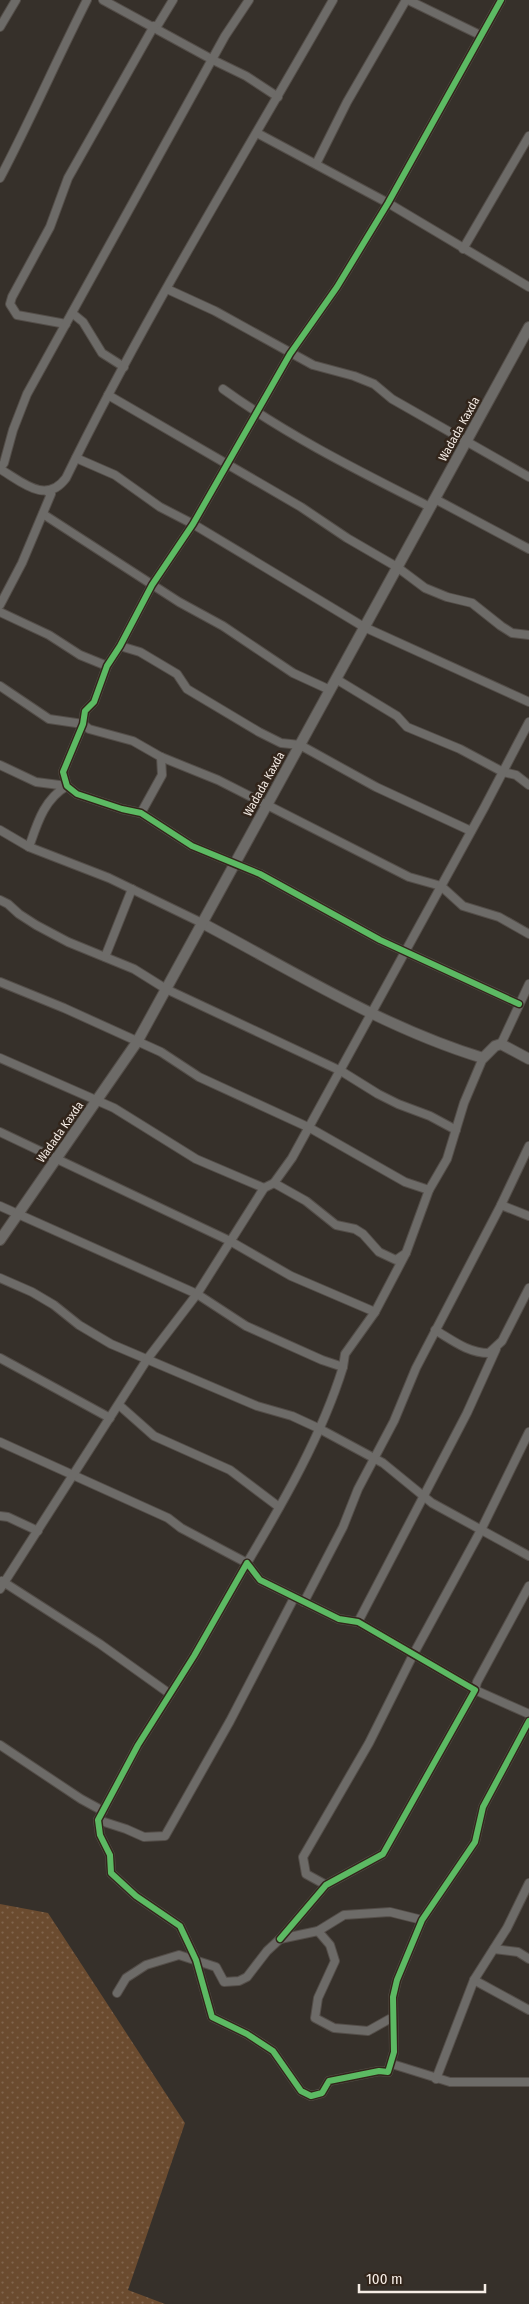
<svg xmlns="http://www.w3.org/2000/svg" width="529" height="2304" viewBox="0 0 529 2304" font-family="'Fira Sans Condensed',sans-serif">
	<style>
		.grass { fill: url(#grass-dots) }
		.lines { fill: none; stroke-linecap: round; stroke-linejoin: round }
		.minor-casing { stroke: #544e49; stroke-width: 10 }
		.tertiary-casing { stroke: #544e49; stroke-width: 12 }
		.minor { stroke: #6d6b68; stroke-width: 8 }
		.tertiary { stroke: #6d6b68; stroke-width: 10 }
		.cycleway-casing { stroke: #32251b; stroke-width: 9 }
		.cycleway { stroke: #5cba63; stroke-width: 6 }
		.labels { text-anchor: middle; stroke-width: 5; stroke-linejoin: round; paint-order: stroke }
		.street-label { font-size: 12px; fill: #f6ede6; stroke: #32251b }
	</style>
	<defs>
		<pattern id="grass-dots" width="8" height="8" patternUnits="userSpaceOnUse" patternTransform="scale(1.25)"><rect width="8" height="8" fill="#6b4b2f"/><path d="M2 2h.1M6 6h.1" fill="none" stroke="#81654d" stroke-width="1.8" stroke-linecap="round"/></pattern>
	</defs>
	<rect width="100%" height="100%" fill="#36302a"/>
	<path class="grass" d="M0,1904L48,1913L185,2123L128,2290L165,2304H0Z"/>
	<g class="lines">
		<g class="minor-casing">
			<g id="minor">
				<path d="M103,0L213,60L246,76L278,97"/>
				<path d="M408,0L480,35"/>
				<path d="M501,0L388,203L337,287L290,354L193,524L152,585L120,646L107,666L94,702L85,711L83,724L63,772L67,786L77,794L122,809L141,813L192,846L260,874L380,940L519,1004"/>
				<path d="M0,27L16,0"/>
				<path d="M156,28L173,0"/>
				<path d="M257,133L388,203L529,287"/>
				<path d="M316,164L347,102L406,0"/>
				<path d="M0,178C31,119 57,59 87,0"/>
				<path d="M463,249L529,136"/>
				<path d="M167,289L215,311L313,365L354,376L374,384L392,399L529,477"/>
				<path d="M72,313L83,322L102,353L124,367"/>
				<path d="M66,324L17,315L10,304L12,297L50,227L68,178L154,26"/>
				<path d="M223,389C288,436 359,471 430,507"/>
				<path d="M108,395L301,507L347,538L397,567L425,588L447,597L472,603L501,626L512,633L529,635"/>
				<path d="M76,458L115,475L160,507L193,524L364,627L529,702"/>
				<path d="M0,468L4,463L13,430L27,394L225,36L249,0"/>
				<path d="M0,469C22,482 46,505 66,478C146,314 243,158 333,0"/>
				<path d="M435,499L529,549"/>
				<path d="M43,514L179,602L223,626L293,673L330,690"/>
				<path d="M0,605L22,563L51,494L48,492"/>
				<path d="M0,612L49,635L80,655L107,666"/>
				<path d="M120,646L140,652L177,674L187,689L259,732L281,743L300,745L376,787L471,831"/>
				<path d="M336,679L397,716L407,727L460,749L503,772L516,775L529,785"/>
				<path d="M0,686L49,719L83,724L89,729L133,741L161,757L218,780L409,877L441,886L463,906L499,917L529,934"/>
				<path d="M0,765L36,782L67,786C44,799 37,824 29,847"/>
				<path d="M141,813L162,775L161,757"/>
				<path d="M0,830L29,847L109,878L202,923"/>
				<path d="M0,900L8,904L19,914L36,925L68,942L134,969L166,989L341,1071L378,1094L398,1104L430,1116L456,1130"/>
				<path d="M105,957L132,889"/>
				<path d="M0,982L64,1008L161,1052L199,1077L310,1128L405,1182L429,1190"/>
				<path d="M501,1044L529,984"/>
				<path d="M0,1058L114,1108L196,1159L264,1188"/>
				<path d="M0,1132L230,1241L291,1276L375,1312"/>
				<path d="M274,1183L306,1201L336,1225L355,1229L363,1234L379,1252L396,1260L406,1253L429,1190L447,1159L464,1103L483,1058"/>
				<path d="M501,1205L529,1216"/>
				<path d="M0,1206L197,1294L246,1326L322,1360L343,1367L345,1354L375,1312L406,1253"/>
				<path d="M0,1278L32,1292L54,1305L79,1325L111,1344L257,1406L292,1416L318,1428L383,1463L432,1503L529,1556"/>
				<path d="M435,1330C452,1340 468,1353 489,1353L502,1341L529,1288"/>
				<path d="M0,1358L110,1418"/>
				<path d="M119,1405L154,1436L230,1470L279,1507"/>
				<path d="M0,1442L168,1518L181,1528L247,1563C284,1501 322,1435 343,1367"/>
				<path d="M0,1516L8,1517L38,1531"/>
				<path d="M2,1581L100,1644L170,1694"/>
				<path d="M529,1586L477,1682L475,1690L529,1714"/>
				<path d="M0,1589L148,1358L197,1294L264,1188L274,1183L292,1158L484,808L529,722"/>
				<path d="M304,1602L343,1527L358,1489L394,1421L416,1368L501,1205L529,1146"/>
				<path d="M358,1622L467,1413L496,1349"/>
				<path d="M0,1745L81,1799L103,1811"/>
				<path d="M98,1820L126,1829L144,1837L165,1836L230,1721L294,1598"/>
				<path d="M326,1885L306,1874L303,1857L369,1743L413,1655L481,1530L529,1432"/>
				<path d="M318,1931L330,1945L335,1961L318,1998L315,2018L334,2028L368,2031L393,2017"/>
				<path d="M280,1939L326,1885L383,1854L475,1690L358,1622L339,1619L260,1580L247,1563L194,1656L138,1745L98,1820L100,1835L110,1855L111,1873L136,1896L180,1926L196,1960L212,2017L247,2034L273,2051L301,2091L311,2096L322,2093L329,2081L379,2071L388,2072L394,2052L393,1997L397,1980L422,1920L475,1842L483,1807L529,1721"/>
				<path d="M494,1949L518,1952L529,1959"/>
				<path d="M474,1980L529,2010"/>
				<path d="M117,1993L126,1978L146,1965L179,1955L216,1967L224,1982L239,1981L247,1977L267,1951L280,1939L318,1931L344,1915L390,1912L422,1920"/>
				<path d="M392,2064L450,2082H529"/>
				<path d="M436,2079L474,1980L507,1928L529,1883"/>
			</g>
		</g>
		<g class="tertiary-casing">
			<g id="tertiary">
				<path d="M202,923C293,971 384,1028 483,1058L495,1046L501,1044L529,1059"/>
				<path d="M0,1240L137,1042L529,327"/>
			</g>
		</g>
		<use href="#minor" class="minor"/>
		<use href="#tertiary" class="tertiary"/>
		<g class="cycleway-casing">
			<g id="cycleway">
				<path d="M501,0L388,203L337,287L290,354L193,524L152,585L120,646L107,666L94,702L85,711L83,724L63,772L67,786L77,794L122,809L141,813L192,846L260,874L380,940L519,1004"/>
				<path d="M280,1939L326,1885L383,1854L475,1690L358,1622L339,1619L260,1580L247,1563L194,1656L138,1745L98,1820L100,1835L110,1855L111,1873L136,1896L180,1926L196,1960L212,2017L247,2034L273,2051L301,2091L311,2096L322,2093L329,2081L379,2071L388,2072L394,2052L393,1997L397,1980L422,1920L475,1842L483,1807L529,1721"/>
			</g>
		</g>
		<use href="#cycleway" class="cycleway"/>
	</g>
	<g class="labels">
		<g class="street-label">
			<text transform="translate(459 429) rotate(-61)" y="4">Wadada Kaxda</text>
			<text transform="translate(264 784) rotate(-61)" y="4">Wadada Kaxda</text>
			<text transform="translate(60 1132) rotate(-55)" y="4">Wadada Kaxda</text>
		</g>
	</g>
	<path d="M359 2284v8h126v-8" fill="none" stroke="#f6ede6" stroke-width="2.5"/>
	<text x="366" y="2284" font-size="15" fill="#f6ede6" stroke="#32251b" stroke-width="4" paint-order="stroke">100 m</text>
</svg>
